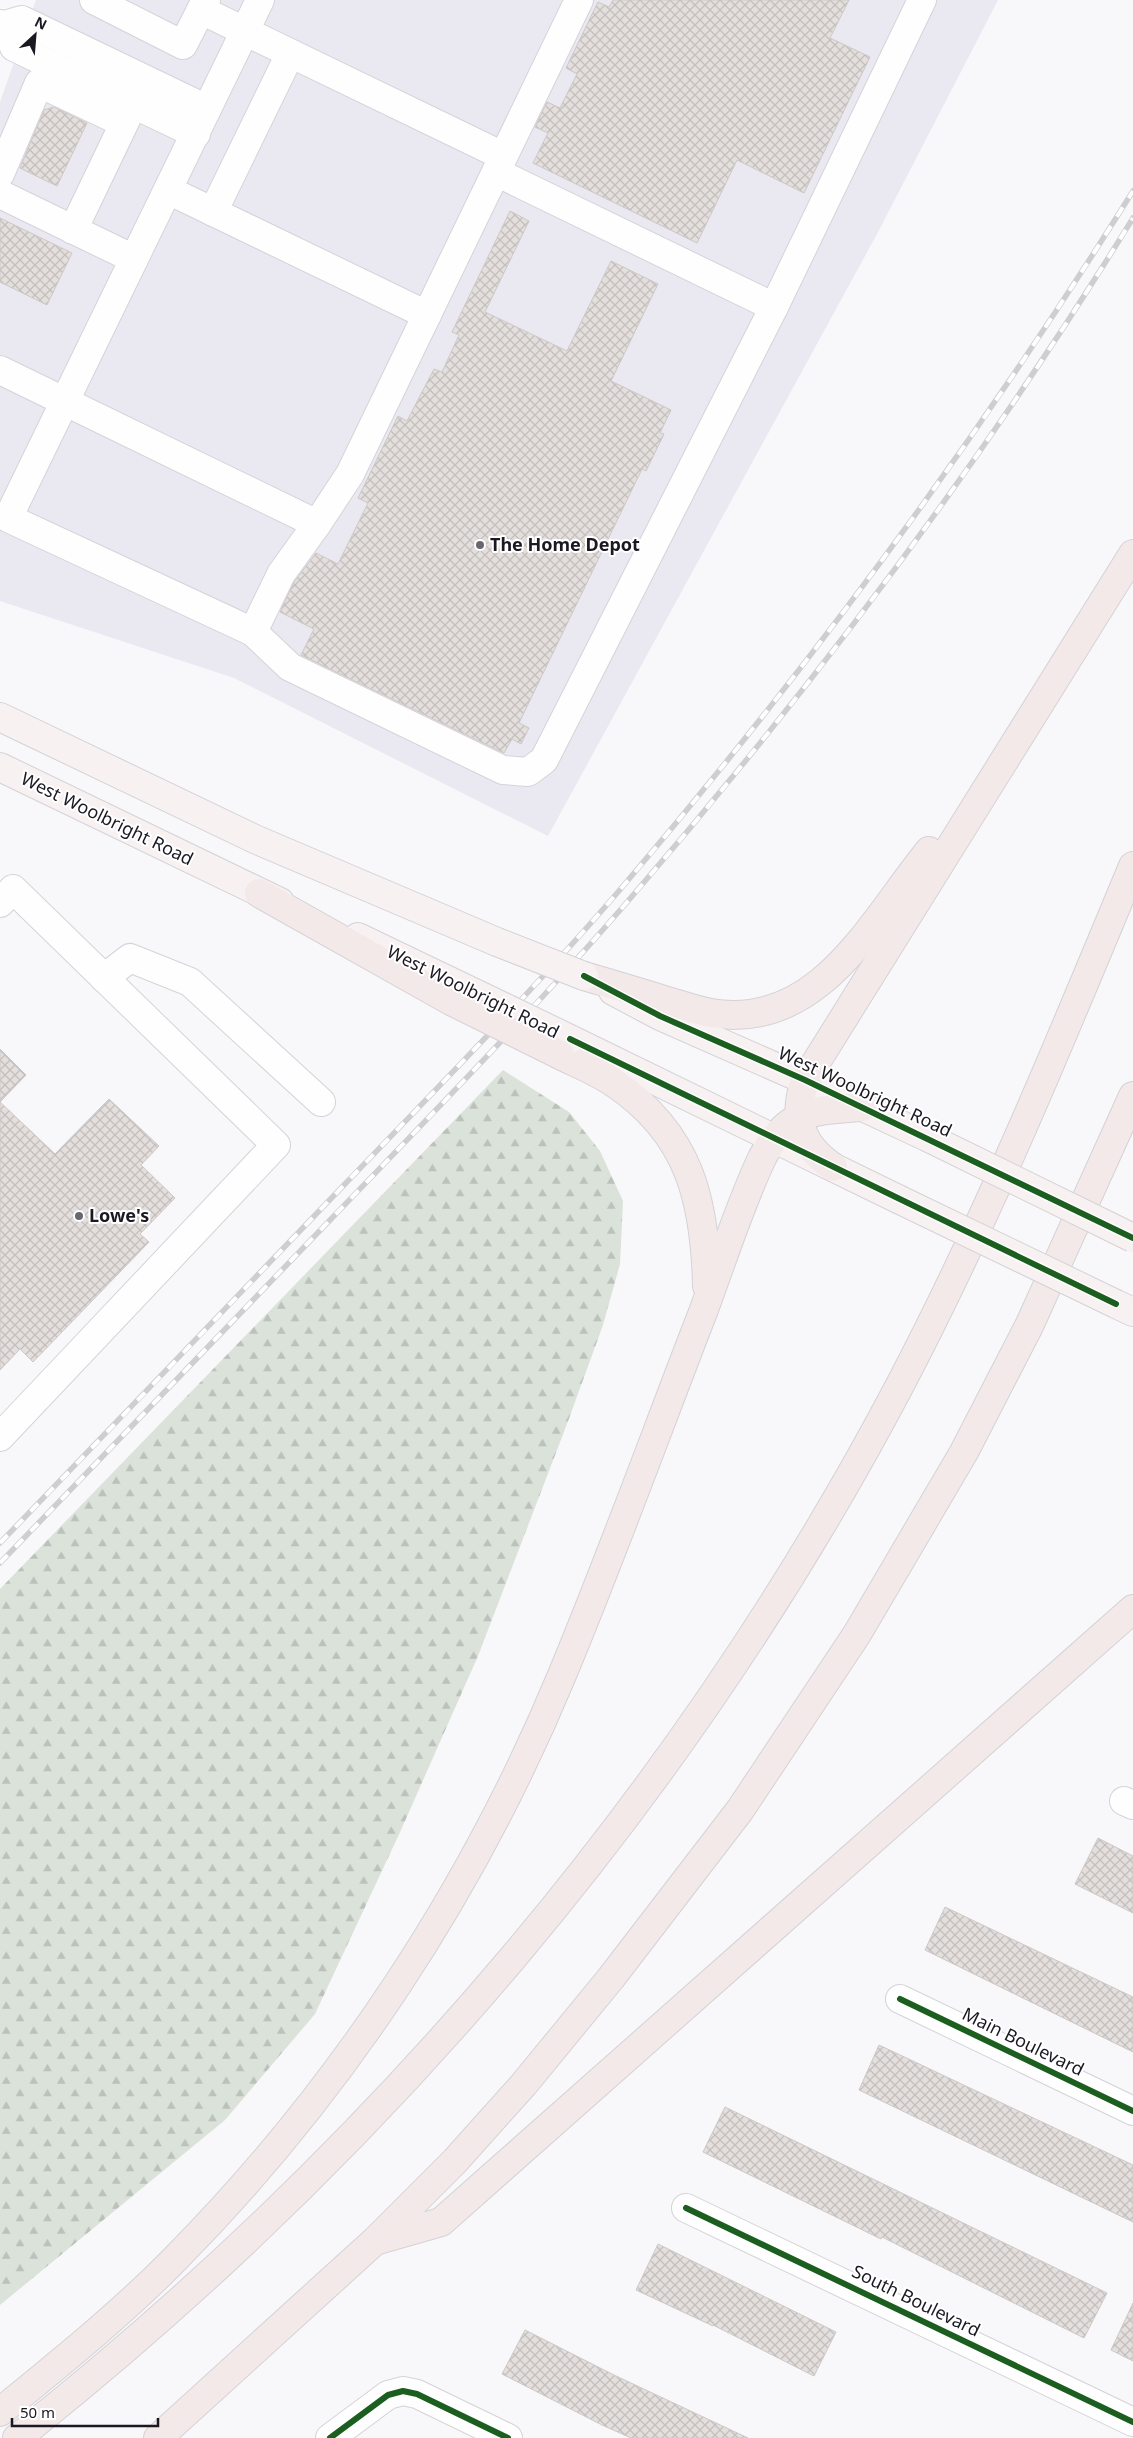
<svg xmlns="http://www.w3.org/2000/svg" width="1133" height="2438" viewBox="0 0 1133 2438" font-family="'Noto Sans',sans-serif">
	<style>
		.built { fill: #eae8f1 }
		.forest { fill: url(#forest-firs) }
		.building { fill: url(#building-cross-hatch); stroke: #cdc8c6 }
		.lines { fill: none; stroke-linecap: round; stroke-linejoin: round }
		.minor-casing { stroke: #d5d3d9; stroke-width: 30 }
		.major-casing { stroke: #d4d2d6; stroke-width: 30 }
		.highway-casing { stroke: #d4d2d6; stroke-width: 30 }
		.minor { stroke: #fefefe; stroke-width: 28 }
		.major { stroke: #f7f1f2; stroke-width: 28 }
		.highway { stroke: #f3e9e9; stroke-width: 28 }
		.rail-casing { stroke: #ceced0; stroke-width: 5.5 }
		.rail { stroke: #fff; stroke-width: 4; stroke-dasharray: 11; stroke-linecap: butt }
		.major-bridge-casing { stroke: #d4d2d6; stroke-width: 30; stroke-linecap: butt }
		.highway-bridge-casing { stroke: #d4d2d6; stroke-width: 30; stroke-linecap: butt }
		.major-bridge { stroke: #f7f1f2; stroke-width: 28 }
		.highway-bridge { stroke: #f3e9e9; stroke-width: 28 }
		.cycleway-casing { stroke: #fff; stroke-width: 9 }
		.cycleway { stroke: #1b5e20; stroke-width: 6 }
		.poi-dot { fill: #68666e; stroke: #fff; stroke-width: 2 }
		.labels { text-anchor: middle; stroke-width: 4; stroke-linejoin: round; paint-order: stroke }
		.poi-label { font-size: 18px; font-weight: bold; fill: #1b1822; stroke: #fff; text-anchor: start }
		.street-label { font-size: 18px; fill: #1b1822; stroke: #fff }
	</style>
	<defs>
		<pattern id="forest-firs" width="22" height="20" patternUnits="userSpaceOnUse" patternTransform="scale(1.25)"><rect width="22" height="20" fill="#dbe2da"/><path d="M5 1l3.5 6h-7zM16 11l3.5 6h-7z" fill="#bbc1bb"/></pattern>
		<pattern id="building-cross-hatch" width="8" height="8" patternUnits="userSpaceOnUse" patternTransform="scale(1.25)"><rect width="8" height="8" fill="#e4dfdd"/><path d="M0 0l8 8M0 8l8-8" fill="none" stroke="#c3bfbd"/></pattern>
	</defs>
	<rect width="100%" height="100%" fill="#f8f7fa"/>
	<path class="built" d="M36,0H998L877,234L548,836L234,678L0,601V102Z"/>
	<path class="forest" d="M503,1070L569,1112L600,1151L623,1201L620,1264L603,1325L567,1424L478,1656L401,1830L315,2014L225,2120L0,2305V1589Z"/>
	<g class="building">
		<path d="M613,0H849L830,38L870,57L804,193L737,160L697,243L533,163L548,133L535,127L547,102L560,108L577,74L566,68L598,2L609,7Z"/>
		<path d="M54,107L87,123L57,186L20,168L44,110Z"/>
		<path d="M510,211L529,221L485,312L567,351L611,261L658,284L611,381L671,410L660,433L664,434L646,471L642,469L519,723L529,728L521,744L512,739L504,753L301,655L314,629L280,612L294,582L316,553L338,564L368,503L358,498L398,416L407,421L434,369L442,372L459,335L452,332Z"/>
		<path d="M0,218L72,253L47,305L0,282Z"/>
		<path d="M0,1049L26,1075L0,1102Z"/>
		<path d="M109,1099L159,1146L141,1165L175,1198L140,1234L149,1242L33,1362L20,1349L0,1370V1102L55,1154Z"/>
		<path d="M1098,1838L1133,1856V1913L1075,1884Z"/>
		<path d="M945,1907L1133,1997V2052L925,1950Z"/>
		<path d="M879,2045L1133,2165V2222L859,2090Z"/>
		<path d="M725,2107L1107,2293L1084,2338L882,2237L881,2239L703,2152Z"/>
		<path d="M658,2244L836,2332L814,2376L713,2325V2326L636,2290Z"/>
		<path d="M1133,2303V2361L1111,2350Z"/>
		<path d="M525,2330L614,2375L748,2438H631L602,2425L502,2374Z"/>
	</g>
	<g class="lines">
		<g class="minor-casing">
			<g id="minor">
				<path d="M94,0L183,45L206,0"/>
				<path d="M260,0L8,518L253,632L281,574L317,524"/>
				<path d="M201,10L503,156"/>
				<path d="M0,24L5,25L22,20L207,109"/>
				<path d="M5,25L14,47L196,134"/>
				<path d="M496,172L774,307"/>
				<path d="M0,174L39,83L124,123"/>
				<path d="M168,190L427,315"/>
				<path d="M0,194L134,259"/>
				<path d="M213,212L290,54"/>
				<path d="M73,230L132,107"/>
				<path d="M0,370L317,524L350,474L579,0"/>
				<path d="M253,632L290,667L503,770L528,772L544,760L774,307L922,0"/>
				<path d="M0,903L13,889L276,1145L0,1437"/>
				<path d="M104,978L130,958L190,982L321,1102"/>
				<path d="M1124,1801L1133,1805"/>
				<path d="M900,1999L1133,2111"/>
				<path d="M686,2208L1133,2422"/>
				<path d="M330,2438L388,2395L403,2391L417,2394L508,2438"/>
			</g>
		</g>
		<g class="major-casing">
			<g id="major">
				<path d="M0,717L257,840L497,942"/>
				<path d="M0,767L280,902"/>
				<path d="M358,937L508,1009"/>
				<path d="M613,991L660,1016L805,1080L927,1137"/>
				<path d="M570,1039L898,1199"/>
				<path d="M1116,1304L1133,1312"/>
			</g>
		</g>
		<g class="highway-casing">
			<g id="highway">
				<path d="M259,893L451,1001"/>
				<path d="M584,976C611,984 639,992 667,1001C682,1005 696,1010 711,1013C819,1031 871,922 929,851"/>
				<path d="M560,1055C578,1064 598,1072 614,1083C690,1134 705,1201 707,1286"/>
				<path d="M833,1167C799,1144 793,1118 805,1080L1133,554"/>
				<path d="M378,2240L441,2222L1133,1609"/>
				<path d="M0,2412C60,2363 121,2314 175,2259C340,2092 472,1892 562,1675C612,1555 656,1433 703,1312C722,1261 739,1207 762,1158C788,1109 812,1111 862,1107"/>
				<path d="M17,2438C378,2152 685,1793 900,1385C988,1217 1060,1042 1133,866"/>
				<path d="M158,2438L376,2240L455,2161L524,2084L611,1978L740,1810L857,1634L964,1452L1029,1326L1133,1096"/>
			</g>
		</g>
		<use href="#minor" class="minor"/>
		<use href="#major" class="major"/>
		<use href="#highway" class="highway"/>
		<g class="rail-casing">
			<g id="rail">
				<path d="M0,1543C115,1424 230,1304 345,1184C437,1088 531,993 618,892C807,671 979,438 1133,191"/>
				<path d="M0,1563C111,1448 221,1333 332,1218C432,1114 533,1011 628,901C813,687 985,459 1133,218"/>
			</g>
		</g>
		<use href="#rail" class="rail"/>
		<g class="major-bridge-casing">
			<g id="major-bridge">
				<path d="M497,942L584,976"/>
				<path d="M508,1009L570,1039"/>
				<path d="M927,1137L1133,1238"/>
				<path d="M898,1199L1116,1304"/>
			</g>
		</g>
		<g class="highway-bridge-casing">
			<path id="highway-bridge" d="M451,1001L560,1055"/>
		</g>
		<use href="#major-bridge" class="major-bridge"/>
		<use href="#highway-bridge" class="highway-bridge"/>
		<g class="cycleway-casing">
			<g id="cycleway">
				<path d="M584,976L660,1016L805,1080L1133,1238"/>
				<path d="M570,1039L1116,1304"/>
				<path d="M900,1999L1133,2111"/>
				<path d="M686,2208L1133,2422"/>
				<path d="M330,2438L388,2395L403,2391L417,2394L508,2438"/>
			</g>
		</g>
		<use href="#cycleway" class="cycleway"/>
	</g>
	<g class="poi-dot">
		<circle cx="480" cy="545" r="5"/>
		<circle cx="79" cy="1216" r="5"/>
	</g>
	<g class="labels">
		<g class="poi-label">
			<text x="490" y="551">The Home Depot</text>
			<text x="89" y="1222">Lowe's</text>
		</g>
		<g class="street-label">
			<text transform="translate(107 819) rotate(26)" y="6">West Woolbright Road</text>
			<text transform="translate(473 992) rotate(26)" y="6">West Woolbright Road</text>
			<text transform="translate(865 1092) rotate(25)" y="6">West Woolbright Road</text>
			<text transform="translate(1023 2042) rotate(26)" y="6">Main Boulevard</text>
			<text transform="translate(916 2301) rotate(26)" y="6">South Boulevard</text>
		</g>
	</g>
	<g transform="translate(35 35) rotate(26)" stroke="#ffffff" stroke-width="4" paint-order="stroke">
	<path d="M0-4L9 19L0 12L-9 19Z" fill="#1b1822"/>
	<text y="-8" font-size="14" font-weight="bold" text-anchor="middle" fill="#1b1822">N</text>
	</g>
	<path d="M12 2418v8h146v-8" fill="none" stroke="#1b1822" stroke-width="2.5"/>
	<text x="20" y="2418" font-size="15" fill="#1b1822" stroke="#ffffff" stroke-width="4" paint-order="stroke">50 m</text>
</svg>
